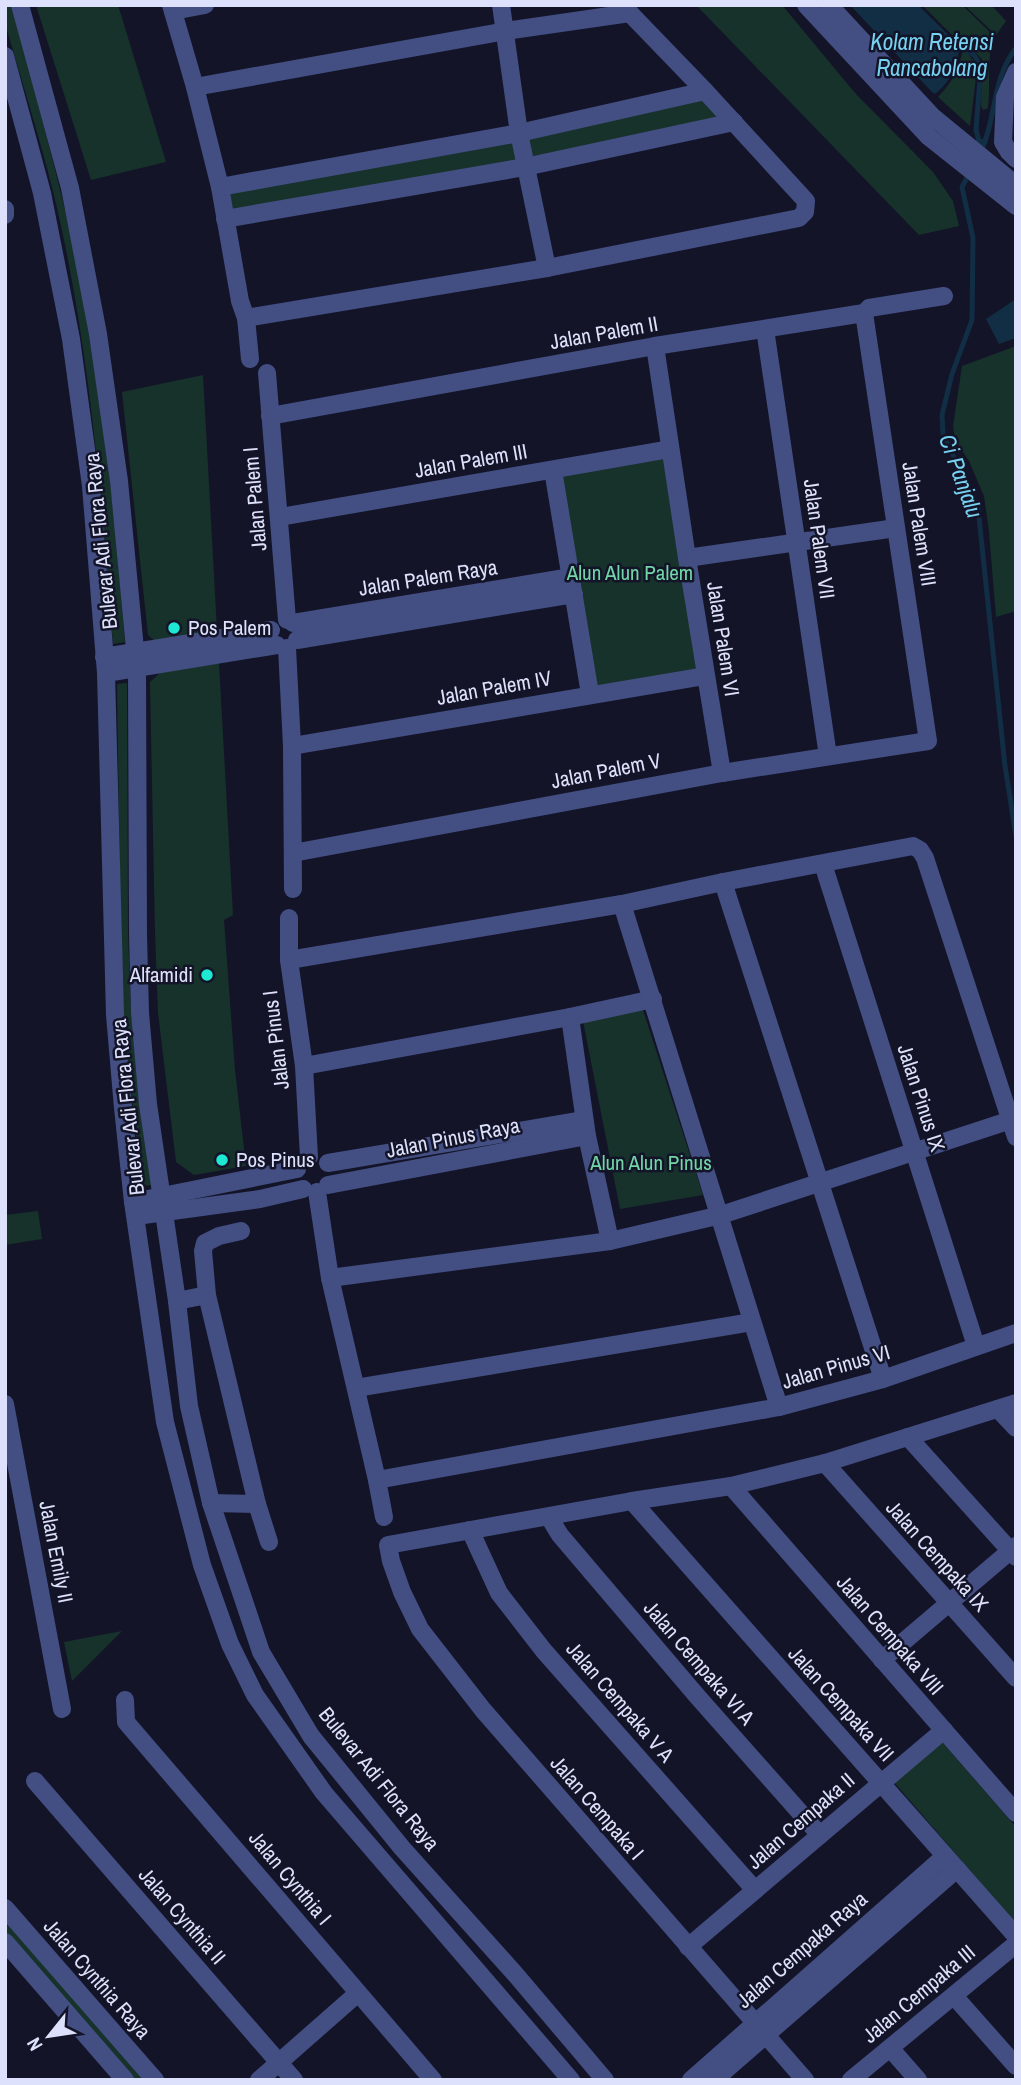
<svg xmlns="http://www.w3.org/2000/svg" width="1021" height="2085" viewBox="0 0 1021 2085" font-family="'Archivo Narrow',sans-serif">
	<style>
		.green { fill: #17322b }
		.water { fill: #112e44 }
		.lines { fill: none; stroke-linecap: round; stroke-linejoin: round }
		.stream { stroke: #112e44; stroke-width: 5 }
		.minor { stroke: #434e82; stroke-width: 18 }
		.poi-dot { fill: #1ee7d2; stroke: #131428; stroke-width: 2.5 }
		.labels { text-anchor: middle; stroke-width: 5; stroke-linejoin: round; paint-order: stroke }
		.street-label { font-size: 21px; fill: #dee1fb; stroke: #131428 }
		.park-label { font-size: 21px; fill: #71d5a7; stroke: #131428 }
		.poi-label { font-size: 21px; fill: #dee1fb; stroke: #131428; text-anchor: start }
		.water-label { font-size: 23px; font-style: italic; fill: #77d1f1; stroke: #131428 }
	</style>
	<rect width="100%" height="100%" fill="#131428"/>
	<g class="green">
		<path d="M5,5H11C41,115 72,224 91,336C108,437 116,540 125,642L113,644C101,493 89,339 53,191C39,135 21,79 5,23Z"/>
		<path d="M36,5H118L166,162L91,180Z"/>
		<path d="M696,5H782L855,93L933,172L953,201L959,226L919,235Z"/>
		<path d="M922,5H962L994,36C986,59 991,84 988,108L983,110L981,106L982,59L973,50L956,39Z"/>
		<path d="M964,5H991L1006,21L996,35Z"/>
		<path d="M963,48L973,60L977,69L970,126L938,97C953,81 959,70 963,48Z"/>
		<path d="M705,91L734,122L225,219L220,187Z"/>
		<path d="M1016,346V611L996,617L989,532L984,496L969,461L955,440L953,426L962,366Z"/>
		<path d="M203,375L217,630L156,642L148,635L122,392Z"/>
		<path d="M665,458L700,671L595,688L559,475Z"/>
		<path d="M219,663L233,915L224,920L235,1070L246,1166L194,1175L176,1162L158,1013L155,933L150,682L160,673Z"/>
		<path d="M127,683L128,934L131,1014L152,1185L142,1186L122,1014L117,684Z"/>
		<path d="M641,1004L703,1195L620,1209L582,1016Z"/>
		<path d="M38,1211L42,1239L5,1245V1215Z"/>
		<path d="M122,1631L72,1681L64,1642Z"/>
		<path d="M941,1741L1016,1827V1924L894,1782Z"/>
		<path d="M5,1913L150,2080H130L5,1936Z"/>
	</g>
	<g class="water">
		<path d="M850,5H918L960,46C956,67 952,80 935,94L932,92Z"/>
		<path d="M1016,299V338L999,344L986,319Z"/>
	</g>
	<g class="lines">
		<g class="stream">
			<path d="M956,45L974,55L981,66L976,130L979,141L985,142"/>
			<path d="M980,153C997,119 991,80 1016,48"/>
			<path d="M969,174L962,187L973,238L972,320L952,374L942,415L943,434L978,508L1005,766L1016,836"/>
		</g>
		<g class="minor">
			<path d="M20,5L70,188L98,334L119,481L137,670L138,934L140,1013L148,1104L177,1301L189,1406L211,1503L261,1652L311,1736L402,1848L516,1975L605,2080"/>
			<path d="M171,5L195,87L220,187L240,301L246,318L547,268L799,218L805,212L806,201L705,91L622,5"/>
			<path d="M501,5L519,133L547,268"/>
			<path d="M806,5L929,137L1016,206"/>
			<path d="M829,5L933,117L1016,185"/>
			<path d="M173,11L205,5"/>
			<path d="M5,56L42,193L71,339L91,486L106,673L115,1015L123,1108L133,1202L165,1422L202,1565L230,1644L255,1695L324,1793L571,2080"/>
			<path d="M1016,72L1005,97L1003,142L1009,152L1016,159"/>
			<path d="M195,87L506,31L630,13"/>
			<path d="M220,187L519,133L705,91"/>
			<path d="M5,209V215"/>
			<path d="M225,219L525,167L734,122"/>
			<path d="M246,318L250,359"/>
			<path d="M765,329L828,756"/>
			<path d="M655,346L687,558L722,773"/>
			<path d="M267,373L287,620"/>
			<path d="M270,416L655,346L864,313L869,308L944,296"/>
			<path d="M553,470L590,694"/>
			<path d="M280,517L670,449"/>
			<path d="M687,558L896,528"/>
			<path d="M293,623L571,577"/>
			<path d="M297,640L574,594"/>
			<path d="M287,648L292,746L293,889"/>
			<path d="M104,657L271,630"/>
			<path d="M106,673L277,645"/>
			<path d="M292,746L705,676"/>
			<path d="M293,853L722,773L928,741L864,313"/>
			<path d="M823,864L976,1346"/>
			<path d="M723,882L883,1379"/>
			<path d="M289,918V960L304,1066L309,1157"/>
			<path d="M289,960L622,904"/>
			<path d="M570,1017L587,1136L610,1241"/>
			<path d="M304,1066L570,1017L653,999"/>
			<path d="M1016,1137L925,858L920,850L913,846L723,882L622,904L779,1407L883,1379L1016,1333"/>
			<path d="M328,1163L584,1120"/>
			<path d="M328,1185L587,1136"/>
			<path d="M317,1192L330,1278L377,1480L779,1407"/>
			<path d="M133,1202L297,1169"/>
			<path d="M136,1216L260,1199L303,1189"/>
			<path d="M330,1278L610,1241L721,1215L1011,1120"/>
			<path d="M207,1295L203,1251L205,1243L219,1236L241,1231"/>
			<path d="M177,1301L207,1295L257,1504L211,1503"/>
			<path d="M356,1388L752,1322"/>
			<path d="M5,1404L62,1709"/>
			<path d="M998,1409L1016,1428"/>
			<path d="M908,1437L1016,1557"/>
			<path d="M825,1463L1016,1678"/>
			<path d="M377,1480L384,1517"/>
			<path d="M731,1486L1016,1813"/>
			<path d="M632,1501L1016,1936"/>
			<path d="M257,1504L269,1542"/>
			<path d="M549,1517L560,1535L697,1696L820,1835"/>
			<path d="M470,1530L499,1593L544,1651L755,1890"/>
			<path d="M882,1660L1016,1546"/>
			<path d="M125,1700L126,1722L433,2080"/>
			<path d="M35,1781L294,2080"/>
			<path d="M5,1908L155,2080"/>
			<path d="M5,1942L125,2080"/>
			<path d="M688,1947L944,1730"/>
			<path d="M954,1996L1016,2066"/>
			<path d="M890,2048L918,2080"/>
			<path d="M259,2080L358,1993"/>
			<path d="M691,2080L945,1856"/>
			<path d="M714,2080L957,1869"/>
			<path d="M805,2080L483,1710L420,1629L402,1592L391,1561L388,1545L632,1501L731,1486L825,1463L1016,1403"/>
			<path d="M851,2080L1016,1944"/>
		</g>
	</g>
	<g class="poi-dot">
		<circle cx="174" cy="628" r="7"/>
		<circle cx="207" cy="975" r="7"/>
		<circle cx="222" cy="1160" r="7"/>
	</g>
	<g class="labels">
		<g class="street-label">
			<text transform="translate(604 333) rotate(-10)" y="7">Jalan Palem II</text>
			<text transform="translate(471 461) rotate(-10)" y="7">Jalan Palem III</text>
			<text transform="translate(255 499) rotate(-95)" y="7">Jalan Palem I</text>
			<text transform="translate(919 524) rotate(81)" y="7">Jalan Palem VIII</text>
			<text transform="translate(819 539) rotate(82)" y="7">Jalan Palem VII</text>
			<text transform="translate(101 541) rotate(-96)" y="7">Bulevar Adi Flora Raya</text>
			<text transform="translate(428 578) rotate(-9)" y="7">Jalan Palem Raya</text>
			<text transform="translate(723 639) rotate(81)" y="7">Jalan Palem VI</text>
			<text transform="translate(494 688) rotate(-10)" y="7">Jalan Palem IV</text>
			<text transform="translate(606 771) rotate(-11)" y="7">Jalan Palem V</text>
			<text transform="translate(276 1040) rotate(-97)" y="7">Jalan Pinus I</text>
			<text transform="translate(921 1098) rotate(72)" y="7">Jalan Pinus IX</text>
			<text transform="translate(128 1107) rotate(-96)" y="7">Bulevar Adi Flora Raya</text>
			<text transform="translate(453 1138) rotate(-11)" y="7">Jalan Pinus Raya</text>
			<text transform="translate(836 1367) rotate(-16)" y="7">Jalan Pinus VI</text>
			<text transform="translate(56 1552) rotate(79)" y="7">Jalan Emily II</text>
			<text transform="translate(937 1556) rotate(48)" y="7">Jalan Cempaka IX</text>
			<text transform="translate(890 1635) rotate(49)" y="7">Jalan Cempaka VIII</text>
			<text transform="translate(699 1663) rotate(49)" y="7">Jalan Cempaka VI A</text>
			<text transform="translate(620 1702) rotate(49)" y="7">Jalan Cempaka V A</text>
			<text transform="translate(841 1704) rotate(48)" y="7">Jalan Cempaka VII</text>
			<text transform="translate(379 1779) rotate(51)" y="7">Bulevar Adi Flora Raya</text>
			<text transform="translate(597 1808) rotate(49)" y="7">Jalan Cempaka I</text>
			<text transform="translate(801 1821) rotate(-41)" y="7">Jalan Cempaka II</text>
			<text transform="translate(290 1878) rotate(50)" y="7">Jalan Cynthia I</text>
			<text transform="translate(182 1916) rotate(49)" y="7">Jalan Cynthia II</text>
			<text transform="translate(802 1950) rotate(-41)" y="7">Jalan Cempaka Raya</text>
			<text transform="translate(97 1979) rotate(49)" y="7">Jalan Cynthia Raya</text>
			<text transform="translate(919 1994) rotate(-40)" y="7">Jalan Cempaka III</text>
		</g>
		<g class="park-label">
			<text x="630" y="580">Alun Alun Palem</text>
			<text x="651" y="1170">Alun Alun Pinus</text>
		</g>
		<g class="poi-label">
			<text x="188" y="635">Pos Palem</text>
			<text x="193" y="982" text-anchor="end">Alfamidi</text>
			<text x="236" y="1167">Pos Pinus</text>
		</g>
		<g class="water-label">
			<text x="932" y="50">Kolam Retensi<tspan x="932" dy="26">Rancabolang</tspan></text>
			<text transform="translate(961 476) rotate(70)" y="8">Ci Panjalu</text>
		</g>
	</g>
	<rect width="1021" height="2085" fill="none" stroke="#dee1fb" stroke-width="14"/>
	<g transform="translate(49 2036) rotate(240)" stroke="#131428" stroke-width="5" paint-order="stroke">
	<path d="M0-5L12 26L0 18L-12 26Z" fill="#dee1fb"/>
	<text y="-10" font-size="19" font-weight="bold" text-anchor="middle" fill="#dee1fb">N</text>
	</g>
</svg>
